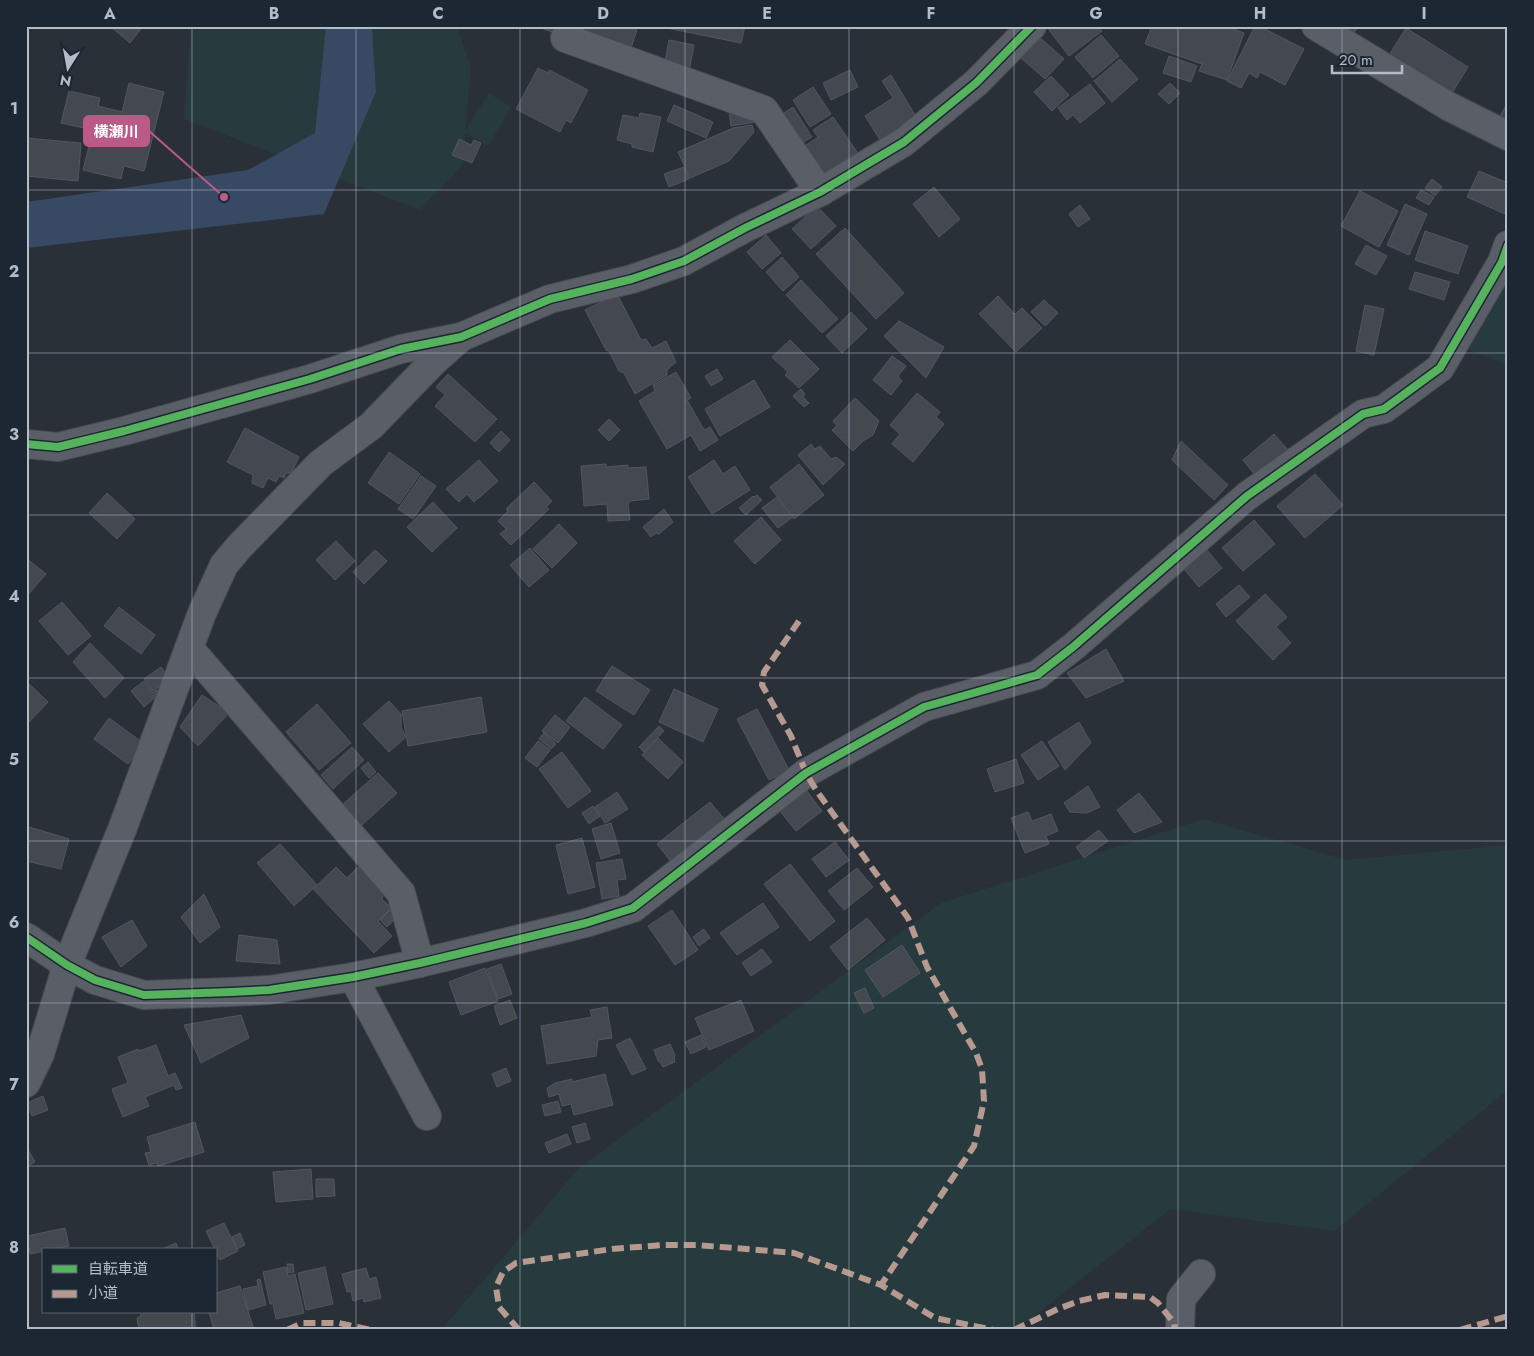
<svg xmlns="http://www.w3.org/2000/svg" width="1534" height="1356" viewBox="0 0 1534 1356" font-family="Jost,'Noto Sans JP',sans-serif">
	<style>
		.green { fill: #273a3e }
		.water { fill: #384963 }
		.building { fill: #444950; stroke: #52575f }
		.lines { fill: none; stroke-linecap: round; stroke-linejoin: round }
		.street-casing { stroke: #484c53; stroke-width: 30 }
		.street { stroke: #5a5e66; stroke-width: 28 }
		.quiet { stroke: #b69a8f; stroke-width: 6; stroke-dasharray: 12 6; stroke-linecap: butt }
		.cycleway-casing { stroke: #1d2633; stroke-width: 11 }
		.cycleway { stroke: #56b35d; stroke-width: 8 }
		.grid { fill: none; stroke: #b4bcc9; stroke-width: 1; stroke-opacity: 0.55 }
		.leader { fill: none; stroke: #bc5a87; stroke-width: 2 }
		.callout-dot { fill: #bc5a87; stroke: #1d2633; stroke-width: 2 }
		.callout { fill: #bc5a87; stroke: #bc5a87; stroke-width: 2 }
		.callout-label { font-size: 15px; text-anchor: middle; font-weight: bold; fill: #fff }
		.neatline { fill: none; stroke: #b4bcc9; stroke-width: 2 }
		.grid-label { font-size: 16px; text-anchor: middle; font-weight: bold; fill: #b4bcc9 }
	</style>
	<rect width="100%" height="100%" fill="#2a3038"/>
	<g class="green">
		<path d="M191,26H457L471,69L465,131L489,93L511,107L488,146L465,133L464,163L420,210L184,119Z"/>
		<path d="M1508,273V365L1467,349Z"/>
		<path d="M1204,819L1346,860L1508,845V1090L1334,1231L1171,1209L1016,1330H441L579,1168L941,903Z"/>
	</g>
	<path class="water" d="M326,26H372L376,92L324,214L26,248V202L248,170L315,133Z"/>
	<g class="building">
		<path d="M110,26H143L130,43Z"/>
		<path d="M536,26H563L560,35Z"/>
		<path d="M581,26H625L637,30L630,51L578,33Z"/>
		<path d="M667,26H745L741,43L667,28Z"/>
		<path d="M1050,26H1098L1102,31L1069,56L1049,30Z"/>
		<path d="M1152,26H1225L1244,33L1227,80L1199,71L1202,64L1145,44Z"/>
		<path d="M1255,26H1259L1304,49L1285,85L1260,72L1257,78L1249,73L1241,88L1227,81Z"/>
		<path d="M1333,26H1359L1350,38Z"/>
		<path d="M1406,28L1468,67L1449,98L1386,60Z"/>
		<path d="M1101,35L1119,56L1093,78L1075,57Z"/>
		<path d="M1038,36L1064,59L1045,79L1020,57Z"/>
		<path d="M669,40L694,45L688,76L663,71Z"/>
		<path d="M1169,56L1197,66L1191,82L1163,73Z"/>
		<path d="M1120,59L1138,79L1112,102L1094,81Z"/>
		<path d="M538,68L548,73L549,70L588,90L571,123L566,120L560,132L516,109Z"/>
		<path d="M850,70L858,87L831,100L823,83Z"/>
		<path d="M891,75L918,120L882,143L865,116L893,98L882,81Z"/>
		<path d="M1051,76L1069,95L1052,111L1034,92Z"/>
		<path d="M129,83L164,92L144,171L124,166L121,179L83,170L93,130L61,123L69,91L100,98L98,106L122,112Z"/>
		<path d="M1170,83L1180,93L1169,104L1158,94Z"/>
		<path d="M1090,84L1105,103L1080,123L1073,115L1067,120L1058,108Z"/>
		<path d="M813,87L831,114L810,127L793,100Z"/>
		<path d="M1508,102V125L1498,120Z"/>
		<path d="M674,105L713,122L706,138L667,121Z"/>
		<path d="M793,107L812,137L793,148L775,119Z"/>
		<path d="M729,111L757,114L756,122L731,126Z"/>
		<path d="M640,113L661,117L653,152L632,147V144L617,140L623,115L639,118Z"/>
		<path d="M833,117L857,152L824,174L805,146L818,137L813,130Z"/>
		<path d="M752,125L754,132L729,161L690,178L678,152L733,128Z"/>
		<path d="M26,138L81,143L78,181L26,176Z"/>
		<path d="M459,139L471,145L474,140L481,143L472,163L452,155Z"/>
		<path d="M684,167L689,179L669,187L664,174Z"/>
		<path d="M1479,171L1508,183V208L1505,214L1467,197Z"/>
		<path d="M1432,179L1442,187L1435,196L1425,188Z"/>
		<path d="M934,187L960,219L939,237L913,204Z"/>
		<path d="M1421,190L1434,197L1429,205L1416,198Z"/>
		<path d="M1360,191L1398,211L1379,247L1341,226Z"/>
		<path d="M1405,204L1427,214L1409,255L1387,245Z"/>
		<path d="M1080,205L1090,219L1078,227L1069,214Z"/>
		<path d="M817,206L836,226L811,249L792,229Z"/>
		<path d="M845,228L904,293L876,319L816,254Z"/>
		<path d="M1425,231L1468,246L1458,274L1415,260Z"/>
		<path d="M766,235L781,253L762,269L747,252Z"/>
		<path d="M1366,245L1387,256L1376,275L1355,264Z"/>
		<path d="M782,257L799,277L783,291L766,272Z"/>
		<path d="M1415,272L1450,282L1444,300L1409,289Z"/>
		<path d="M801,280L838,319L822,333L786,295Z"/>
		<path d="M617,294L641,340L646,339L652,348L666,341L676,362L667,370V375L635,394L624,373L619,371L609,351L606,350L585,310Z"/>
		<path d="M998,296L1015,314L1022,308L1042,328L1016,352L979,314Z"/>
		<path d="M1044,300L1058,313L1045,326L1031,312Z"/>
		<path d="M1365,305L1384,309L1374,355L1356,351Z"/>
		<path d="M851,312L867,329L842,353L826,336Z"/>
		<path d="M899,321L944,347L926,378L884,336Z"/>
		<path d="M790,340L819,369L799,388L785,375L788,372L772,357Z"/>
		<path d="M892,356L906,366L898,376L902,381L891,395L873,380Z"/>
		<path d="M717,369L723,379L711,386L705,376Z"/>
		<path d="M676,372L691,398L687,400L704,430L710,427L718,440L700,451L691,435L667,449L639,401L655,391L653,385Z"/>
		<path d="M448,374L497,419L475,442L435,406L445,395L436,387Z"/>
		<path d="M754,380L770,407L720,436L705,409Z"/>
		<path d="M801,389L805,394L803,397L809,403L804,407L793,396Z"/>
		<path d="M917,393L940,412L936,417L944,424L913,462L892,444L900,434L890,425Z"/>
		<path d="M855,398L879,421L873,435L863,441L853,451L832,430L837,426L833,421Z"/>
		<path d="M609,419L620,430L609,441L598,430Z"/>
		<path d="M245,428L299,457L291,473H286L284,478L279,476L276,482L268,478L263,488L252,483L253,475L227,462Z"/>
		<path d="M501,431L510,440L499,452L490,443Z"/>
		<path d="M1274,434L1288,450L1256,476L1243,460Z"/>
		<path d="M1181,441L1228,485L1214,500L1172,460Z"/>
		<path d="M811,444L815,449L820,446L831,459L836,457L845,464L823,485L798,455Z"/>
		<path d="M389,452L420,474L399,504L368,483Z"/>
		<path d="M479,460L498,481L474,502L467,494L459,502L446,489Z"/>
		<path d="M714,460L723,474L735,466L750,490L712,514L688,477Z"/>
		<path d="M606,464V467L628,465V468L646,467L649,499L630,501L628,504L630,520L608,521L607,504L584,506L581,466Z"/>
		<path d="M799,464L824,495L794,519L770,487Z"/>
		<path d="M1315,474L1343,505L1305,538L1277,506Z"/>
		<path d="M421,476L436,486L413,519L398,509Z"/>
		<path d="M534,482L552,501L546,507L549,509L511,545L500,534L506,529L498,521L508,511L506,509Z"/>
		<path d="M107,493L135,519L117,539L89,513Z"/>
		<path d="M757,495L762,500L746,515L739,508L753,496L754,497Z"/>
		<path d="M777,497L793,517L778,528L762,508Z"/>
		<path d="M433,502L457,528L432,552L407,527Z"/>
		<path d="M664,509L673,522L659,534L656,533L651,537L643,527Z"/>
		<path d="M761,517L781,540L755,564L734,541Z"/>
		<path d="M1254,520L1275,544L1243,571L1222,548Z"/>
		<path d="M559,524L577,543L552,568L533,549Z"/>
		<path d="M336,541L355,561L335,580L316,560Z"/>
		<path d="M1201,543L1222,568L1199,587L1178,562Z"/>
		<path d="M530,548L549,570L529,587L510,565Z"/>
		<path d="M375,550L387,561L364,584L353,572Z"/>
		<path d="M26,558L46,574L26,597Z"/>
		<path d="M1239,585L1250,597L1226,617L1216,604Z"/>
		<path d="M1265,594L1287,617L1276,627L1291,643L1273,660L1236,621Z"/>
		<path d="M62,602L91,636L68,655L39,621Z"/>
		<path d="M119,607L155,635L141,654L104,626Z"/>
		<path d="M90,643L124,678L105,698L73,662Z"/>
		<path d="M1106,649L1124,681L1086,698L1067,673Z"/>
		<path d="M612,666L650,690L634,715L596,691Z"/>
		<path d="M161,667L170,679L153,691L144,679Z"/>
		<path d="M26,681L48,702L29,722L26,720Z"/>
		<path d="M144,681L153,693L156,690L159,694L144,707L131,691Z"/>
		<path d="M674,689L718,709L703,742L659,722Z"/>
		<path d="M202,695L229,713L198,746L180,727Z"/>
		<path d="M481,697L487,732L408,746L402,711Z"/>
		<path d="M585,697L622,725L603,749L566,721Z"/>
		<path d="M389,701L401,714V727L406,737L389,752L363,724Z"/>
		<path d="M317,704L351,743L319,770L286,732Z"/>
		<path d="M757,709L789,770L769,780L737,719Z"/>
		<path d="M555,715L570,727L558,743L542,731Z"/>
		<path d="M109,718L143,743L128,764L94,739Z"/>
		<path d="M1079,722L1091,743L1065,770L1048,742Z"/>
		<path d="M659,726L664,731L644,752L639,747Z"/>
		<path d="M544,733L556,744L551,749L539,739Z"/>
		<path d="M658,738L683,762L668,779L642,755Z"/>
		<path d="M538,741L550,750L537,767L525,758Z"/>
		<path d="M1042,741L1059,766L1038,780L1021,755Z"/>
		<path d="M352,747L364,760L333,789L321,775Z"/>
		<path d="M562,752L591,791L568,808L539,769Z"/>
		<path d="M1016,759L1024,783L995,792L987,769Z"/>
		<path d="M368,762L376,772L369,778L361,768Z"/>
		<path d="M378,773L397,793L362,825L342,805Z"/>
		<path d="M1088,786L1100,807L1087,813L1070,812L1064,803Z"/>
		<path d="M807,791L822,811L796,831L780,811Z"/>
		<path d="M617,792L628,809L605,823L595,807Z"/>
		<path d="M1139,793L1162,822L1134,833L1117,810Z"/>
		<path d="M710,802L725,820L672,863L657,844Z"/>
		<path d="M593,806L600,816L589,824L582,813Z"/>
		<path d="M1028,812L1032,821L1051,814L1058,831L1046,836L1049,844L1025,853L1011,818Z"/>
		<path d="M611,823L620,853L601,859L592,829Z"/>
		<path d="M26,826L69,839L61,869L26,861Z"/>
		<path d="M1099,830L1108,841L1084,858L1076,847Z"/>
		<path d="M582,838L595,887L568,894L556,845Z"/>
		<path d="M835,842L849,860L826,877L812,859Z"/>
		<path d="M280,844L317,885L294,906L257,863Z"/>
		<path d="M622,859L626,879L617,880L619,896L602,899L596,863Z"/>
		<path d="M361,864L384,893L382,899L391,908L378,921L392,936L374,953L313,889L336,867L347,878Z"/>
		<path d="M790,864L835,921L810,941L764,884Z"/>
		<path d="M857,868L873,887L844,910L828,891Z"/>
		<path d="M204,894L220,927L200,943L181,917Z"/>
		<path d="M763,903L779,927L737,955L720,933Z"/>
		<path d="M390,910L397,917L387,927L380,920Z"/>
		<path d="M672,910L698,950L675,965L648,926Z"/>
		<path d="M867,918L885,940L848,970L830,947Z"/>
		<path d="M132,920L147,946L121,967L102,937Z"/>
		<path d="M704,929L710,938L699,946L693,937Z"/>
		<path d="M239,935L277,940L280,964L236,961Z"/>
		<path d="M902,945L920,973L883,997L865,970Z"/>
		<path d="M762,949L772,962L751,976L742,963Z"/>
		<path d="M501,964L512,994L498,999L487,969Z"/>
		<path d="M485,968L498,1001L461,1015L449,982Z"/>
		<path d="M865,988L874,1008L864,1013L854,993Z"/>
		<path d="M510,1000L517,1018L500,1025L494,1006Z"/>
		<path d="M741,1000L754,1031L709,1050L695,1018Z"/>
		<path d="M607,1007L612,1038L598,1040L596,1056L547,1064L541,1026L592,1017L590,1010Z"/>
		<path d="M241,1015L249,1038L201,1063L184,1025Z"/>
		<path d="M701,1035L706,1047L691,1054L685,1042Z"/>
		<path d="M630,1038L646,1069L632,1075L616,1045Z"/>
		<path d="M670,1044L675,1055L674,1058L675,1062L663,1067L660,1062L658,1061L654,1050Z"/>
		<path d="M156,1045L168,1076L175,1073L182,1088L176,1090L174,1085L145,1097L149,1106L123,1117L112,1089L128,1083L118,1057L138,1049L139,1051Z"/>
		<path d="M506,1068L511,1081L497,1087L492,1074Z"/>
		<path d="M605,1074L613,1105L574,1115L571,1104L562,1106L559,1094L549,1097L547,1088L555,1083L572,1079V1082Z"/>
		<path d="M43,1096L48,1110L32,1116L27,1103Z"/>
		<path d="M558,1101L561,1112L545,1116L542,1105Z"/>
		<path d="M195,1122L204,1152L158,1166L157,1163L149,1165L145,1153L151,1152L147,1137Z"/>
		<path d="M585,1123L590,1139L577,1143L572,1127Z"/>
		<path d="M567,1134L571,1144L549,1153L545,1143Z"/>
		<path d="M26,1146L35,1162L26,1167Z"/>
		<path d="M311,1169L313,1199L276,1202L273,1172Z"/>
		<path d="M316,1179H334L335,1196L316,1197Z"/>
		<path d="M224,1223L238,1251L220,1260L206,1231Z"/>
		<path d="M65,1228L69,1246L44,1250V1251L30,1254L27,1236Z"/>
		<path d="M240,1233L245,1245L237,1249L232,1237Z"/>
		<path d="M176,1243L178,1250H160Z"/>
		<path d="M287,1264H293L294,1272L288,1273Z"/>
		<path d="M286,1267L288,1276L295,1274L304,1313L276,1319L273,1304H270L263,1272Z"/>
		<path d="M325,1267L333,1304L306,1310L298,1273Z"/>
		<path d="M366,1268L369,1279L376,1277L381,1298L364,1302L363,1298L353,1301L351,1291L347,1292L342,1274Z"/>
		<path d="M260,1279L266,1305L248,1310L243,1289L258,1286L257,1280Z"/>
		<path d="M240,1286L254,1330H214L209,1312H216V1293Z"/>
		<path d="M140,1312H194L196,1330H139L137,1318L141,1316Z"/>
	</g>
	<g class="lines">
		<g class="street-casing">
			<g id="street">
				<path d="M570,26L565,38L764,110L820,192"/>
				<path d="M1316,26L1448,106L1508,136"/>
				<path d="M26,444L58,447L124,431L310,379L401,349L461,337L550,299L632,279L684,261L745,228L820,192L904,142L976,83L1032,26"/>
				<path d="M189,648L401,893L420,963"/>
				<path d="M26,937L67,965L95,980L144,995L231,992L269,990L353,977L420,963L586,923L633,908L806,773L924,707L1037,675L1073,647L1247,496L1363,414L1384,409L1440,368L1502,262L1508,245"/>
				<path d="M353,977L427,1116"/>
				<path d="M26,1083L40,1054L67,965L123,827L202,613L224,565L239,547L321,463L371,426L433,362L460,338"/>
				<path d="M1180,1330L1181,1299L1201,1274"/>
			</g>
		</g>
		<use href="#street" class="street"/>
		<g class="quiet">
			<path d="M799,621L764,672L762,685L791,736L806,773L816,790L908,918L927,967L976,1053L982,1069L984,1101L974,1146L881,1285"/>
			<path d="M287,1330L302,1323H339L372,1330"/>
			<path d="M519,1330L499,1307L496,1287L503,1272L516,1263L612,1249L663,1245H697L794,1253L881,1285L935,1318L994,1330"/>
			<path d="M1014,1330L1058,1309L1079,1301L1105,1295L1150,1297L1158,1303L1174,1323L1175,1330"/>
			<path d="M1460,1330L1508,1316"/>
		</g>
		<g class="cycleway-casing">
			<g id="cycleway">
				<path d="M26,444L58,447L124,431L310,379L401,349L461,337L550,299L632,279L684,261L745,228L820,192L904,142L976,83L1032,26"/>
				<path d="M26,937L67,965L95,980L144,995L231,992L269,990L353,977L420,963L586,923L633,908L806,773L924,707L1037,675L1073,647L1247,496L1363,414L1384,409L1440,368L1502,262L1508,245"/>
			</g>
		</g>
		<use href="#cycleway" class="cycleway"/>
	</g>
	<path class="grid" d="M192,26V1250M356,26V1330M520,26V1330M685,26V1330M849,26V1330M1014,26V1330M1178,26V1330M1342,26V1330M26,190H1508M26,353H1508M26,515H1508M26,678H1508M26,841H1508M26,1003H1508M26,1166H1508M192,1312V1330"/>
	<path class="leader" d="M224 197L149 131"/>
	<circle class="callout-dot" cx="224" cy="197" r="5"/>
	<rect class="callout" x="84" y="116" width="65" height="30" rx="5"/>
	<g class="callout-label">
		<text x="116" y="137">横瀬川</text>
	</g>
	<rect width="1534" height="1356" fill="none" stroke="#1d2633" stroke-width="55"/>
	<rect x="42" y="1248" width="175" height="65" fill="#1d2633" stroke="#59626f"/>
	<rect x="52" y="1265" width="25" height="8" fill="#56b35d" stroke="#59626f"/>
	<text x="88" y="1274" font-size="15" fill="#b4bcc9">自転車道</text>
	<rect x="52" y="1290" width="25" height="8" fill="#b69a8f" stroke="#59626f"/>
	<text x="88" y="1298" font-size="15" fill="#b4bcc9">小道</text>
	<g transform="translate(68 68) rotate(191)" stroke="#1d2633" stroke-width="4" paint-order="stroke">
	<path d="M0-4L9 19L0 12L-9 19Z" fill="#b4bcc9"/>
	<text y="-8" font-size="14" font-weight="bold" text-anchor="middle" fill="#b4bcc9">N</text>
	</g>
	<path d="M1332 65v8h70v-8" fill="none" stroke="#b4bcc9" stroke-width="2.5"/>
	<text x="1339" y="65" font-size="15" fill="#b4bcc9" stroke="#1d2633" stroke-width="4" paint-order="stroke">20 m</text>
	<rect x="28" y="28" width="1478" height="1300" class="neatline"/>
	<g class="grid-label">
		<text x="110" y="19">A</text>
		<text x="274" y="19">B</text>
		<text x="438" y="19">C</text>
		<text x="603" y="19">D</text>
		<text x="767" y="19">E</text>
		<text x="931" y="19">F</text>
		<text x="1096" y="19">G</text>
		<text x="1260" y="19">H</text>
		<text x="1424" y="19">I</text>
		<text x="14" y="114">1</text>
		<text x="14" y="277">2</text>
		<text x="14" y="440">3</text>
		<text x="14" y="602">4</text>
		<text x="14" y="765">5</text>
		<text x="14" y="928">6</text>
		<text x="14" y="1090">7</text>
		<text x="14" y="1253">8</text>
	</g>
</svg>
